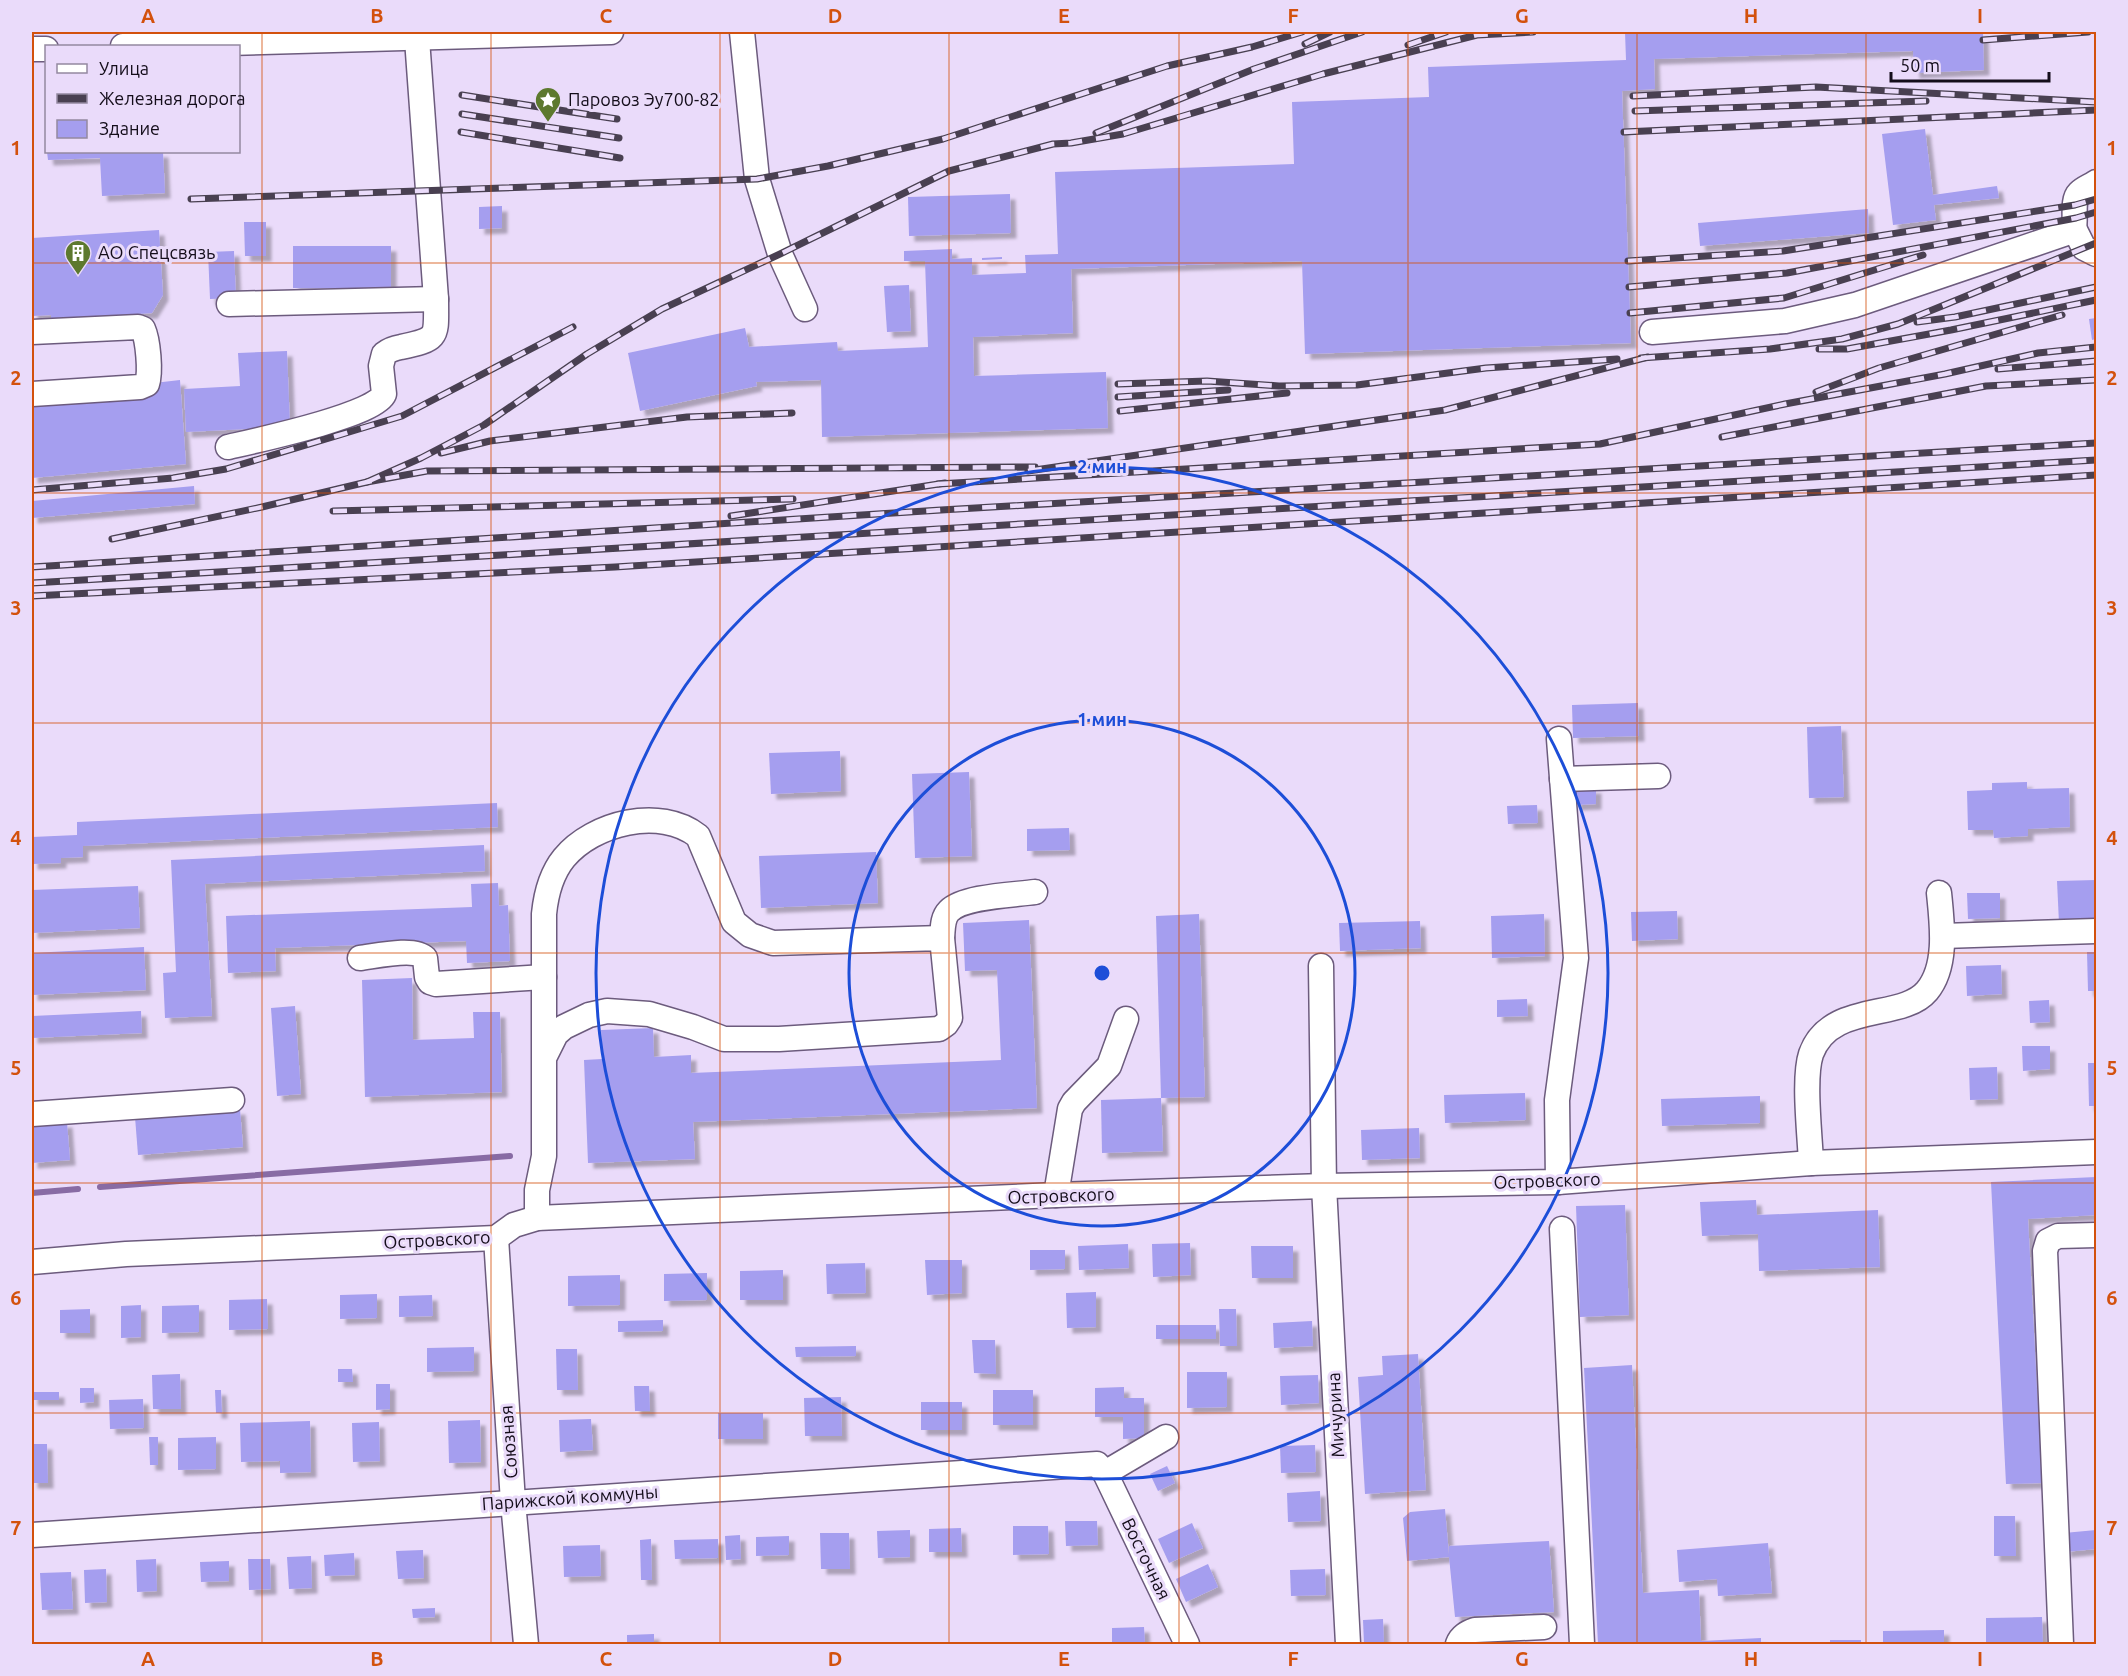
<svg xmlns="http://www.w3.org/2000/svg" width="2128" height="1676" viewBox="0 0 2128 1676" font-family="Ubuntu,sans-serif">
	<style>
		.lines { fill: none; stroke-linecap: round; stroke-linejoin: round }
		.stream { stroke: #886ba4; stroke-width: 6 }
		.building { fill: #a59eef; filter: url(#shadow) }
		.minor-casing { stroke: #6c5b7d; stroke-width: 27 }
		.minor { stroke: #fff; stroke-width: 24 }
		.rail-casing { stroke: #494051; stroke-width: 7 }
		.rail { stroke: #eadbfa; stroke-width: 4.5; stroke-dasharray: 14; stroke-linecap: butt }
		.grid { fill: none; stroke: #d3510d; stroke-width: 1.5; stroke-opacity: 0.55 }
		.ring { fill: none; stroke: #1d4ed8; stroke-width: 3 }
		.labels { text-anchor: middle; stroke-width: 6; stroke-linejoin: round; paint-order: stroke }
		.poi-label { font-size: 18px; fill: #140d1a; stroke: #eadbfa; text-anchor: start }
		.street-label { font-size: 18px; fill: #140d1a; stroke: #eadbfa }
		.centre { fill: #1d4ed8; stroke: #eadbfa; stroke-width: 3 }
		.ring-label { font-size: 18px; text-anchor: middle; font-weight: bold; fill: #1d4ed8; stroke: #eadbfa; stroke-width: 6; stroke-linejoin: round; paint-order: stroke }
		.neatline { fill: none; stroke: #d3510d; stroke-width: 2 }
		.grid-label { font-size: 20px; text-anchor: middle; font-weight: bold; fill: #d3510d }
	</style>
	<defs>
		<filter id="shadow"><feDropShadow dx="5.5" dy="5.5" stdDeviation="1.5" flood-color="#0004"/></filter>
	</defs>
	<rect width="100%" height="100%" fill="#eadbfa"/>
	<g class="lines">
		<g class="stream">
			<path d="M100,1187L510,1156"/>
			<path d="M32,1193L78,1189"/>
		</g>
	</g>
	<g class="building">
		<path d="M1625,32H1983L1984,70L1914,73L1913,51L1654,59L1655,89L1622,91L1631,343L1305,354L1302,261L1071,269L1073,333L973,337L974,376L1106,372L1108,428L822,437L821,380L756,382L757,386L640,411L628,353L745,328L749,347L837,342L838,351L928,347L925,261H904V251L952,249V259L972,258V275L1026,273L1025,255L1058,254L1055,172L1294,164L1292,102L1429,97L1428,67L1626,60Z"/>
		<path d="M1925,129L1933,195L1997,186L1999,198L1934,205L1936,220L1893,225L1882,134Z"/>
		<path d="M47,152H163L165,193L102,196L100,158L48,160Z"/>
		<path d="M1010,194L1011,233L909,236L908,197Z"/>
		<path d="M502,206V228L479,229V207Z"/>
		<path d="M1868,209L1869,233L1700,246L1698,223Z"/>
		<path d="M244,222H266V256H245Z"/>
		<path d="M159,230L163,295L152,313L51,320V315L32,316V238Z"/>
		<path d="M293,246H391V289L293,288Z"/>
		<path d="M234,251L236,298L210,299L208,252Z"/>
		<path d="M1002,257V259L982,260V258Z"/>
		<path d="M909,285L911,331L887,332L884,286Z"/>
		<path d="M2096,318V339L2092,340L2089,319Z"/>
		<path d="M287,351L290,427L186,432L184,389L240,386L238,353Z"/>
		<path d="M180,380L186,464L32,478V401L154,394V383Z"/>
		<path d="M194,486L195,504L32,518V501Z"/>
		<path d="M1638,703L1639,736L1573,738L1572,705Z"/>
		<path d="M1841,726L1844,797L1809,798L1807,727Z"/>
		<path d="M840,751L841,791L771,794L769,753Z"/>
		<path d="M969,772L972,856L915,858L912,774Z"/>
		<path d="M2027,782V789L2069,788L2070,827L2028,829V836L1994,838L1993,830H1968L1967,791L1992,790V783Z"/>
		<path d="M1575,788H1596V804L1575,805Z"/>
		<path d="M497,803L498,827L83,846V857L61,858V863L32,864V837L77,835V822Z"/>
		<path d="M1537,805L1538,823L1508,824L1507,806Z"/>
		<path d="M1069,828L1070,850L1027,851V829Z"/>
		<path d="M484,845L485,871L205,884L212,1016L165,1018L163,973L176,972L171,860Z"/>
		<path d="M876,852L878,903L761,908L759,856Z"/>
		<path d="M2096,880V922L2059,923L2057,881Z"/>
		<path d="M498,883L499,906L508,905L510,961L467,963L466,941L275,948L276,971L228,973L226,916L472,907L471,884Z"/>
		<path d="M138,886L140,928L32,933V890Z"/>
		<path d="M1967,893H2000V918L1968,919Z"/>
		<path d="M1677,911L1678,939L1632,941L1631,912Z"/>
		<path d="M1199,914L1205,1097L1161,1098L1156,916Z"/>
		<path d="M1544,914L1545,956L1492,958L1491,916Z"/>
		<path d="M1029,920L1037,1108L693,1122L695,1159L588,1163L584,1060L602,1059L601,1030L653,1028L654,1057L691,1055V1073L1001,1060L997,970L965,971L963,923Z"/>
		<path d="M1420,921L1421,948L1340,951L1339,923Z"/>
		<path d="M144,947L146,990L32,995V953Z"/>
		<path d="M2087,952H2096V991H2088Z"/>
		<path d="M2001,965L2002,994L1967,996L1966,966Z"/>
		<path d="M412,978L413,1040L474,1038L473,1012H500L502,1092L365,1097L362,980Z"/>
		<path d="M1527,999L1528,1016L1497,1017V1000Z"/>
		<path d="M2049,1000L2050,1022L2030,1023L2029,1001Z"/>
		<path d="M295,1006L301,1094L277,1096L271,1008Z"/>
		<path d="M141,1011L142,1033L32,1038V1016Z"/>
		<path d="M2022,1046H2050V1069L2023,1071Z"/>
		<path d="M2088,1063H2096V1106H2089Z"/>
		<path d="M1997,1067L1998,1099L1970,1100L1969,1068Z"/>
		<path d="M1525,1093L1526,1120L1445,1123L1444,1095Z"/>
		<path d="M1760,1096V1123L1662,1126L1661,1099Z"/>
		<path d="M1161,1098L1163,1151L1102,1153L1101,1100Z"/>
		<path d="M240,1109L243,1147L138,1155L135,1117Z"/>
		<path d="M67,1122L70,1160L32,1163V1125Z"/>
		<path d="M1419,1128L1420,1158L1362,1160L1361,1130Z"/>
		<path d="M2096,1177V1215L2028,1219L2042,1483L2006,1484L1991,1182Z"/>
		<path d="M1756,1200L1757,1215L1878,1210L1880,1267L1759,1271L1758,1234L1702,1236L1700,1202Z"/>
		<path d="M1625,1205L1629,1315L1580,1317L1576,1206Z"/>
		<path d="M1190,1243L1191,1275L1153,1277L1152,1244Z"/>
		<path d="M1128,1244L1129,1268L1079,1270L1078,1246Z"/>
		<path d="M1251,1246H1293V1278H1252Z"/>
		<path d="M1030,1250H1065V1269L1030,1270Z"/>
		<path d="M925,1260H962V1293L927,1295Z"/>
		<path d="M865,1263L866,1293L827,1294L826,1264Z"/>
		<path d="M783,1270V1300H740V1271Z"/>
		<path d="M707,1273V1300L664,1301V1274Z"/>
		<path d="M620,1275V1305L568,1306V1276Z"/>
		<path d="M1096,1292V1327L1067,1328L1066,1293Z"/>
		<path d="M377,1294V1318L340,1319V1295Z"/>
		<path d="M432,1295L433,1316L399,1317V1296Z"/>
		<path d="M267,1299L268,1329L229,1330V1300Z"/>
		<path d="M141,1305V1337L121,1338V1306Z"/>
		<path d="M199,1305V1332L162,1333V1306Z"/>
		<path d="M90,1309V1333H60V1310Z"/>
		<path d="M1219,1309H1236L1237,1346H1220Z"/>
		<path d="M663,1320V1331L618,1332V1321Z"/>
		<path d="M1312,1321L1313,1346L1274,1348L1273,1323Z"/>
		<rect x="1156" y="1325" width="60" height="14"/>
		<path d="M972,1340H995L996,1374L974,1373Z"/>
		<path d="M856,1346V1356L796,1357L795,1347Z"/>
		<path d="M474,1347V1371L427,1372V1348Z"/>
		<path d="M556,1349H577L578,1390H557Z"/>
		<path d="M1418,1354L1426,1490L1365,1494L1358,1377L1383,1375L1382,1356Z"/>
		<path d="M1632,1365L1643,1593L1699,1590L1701,1641L1761,1638V1644H1598L1584,1368Z"/>
		<path d="M338,1369H352L353,1382H338Z"/>
		<path d="M1187,1372H1227V1407L1187,1408Z"/>
		<path d="M180,1374L181,1409H153L152,1375Z"/>
		<path d="M1318,1375L1319,1403L1281,1405L1280,1376Z"/>
		<path d="M376,1384H390V1409L376,1410Z"/>
		<path d="M634,1386H649L650,1411H635Z"/>
		<path d="M1124,1387V1398H1144V1438L1123,1439V1417H1095V1388Z"/>
		<path d="M80,1388H94V1402L80,1403Z"/>
		<path d="M215,1390H221L222,1413H216Z"/>
		<rect x="993" y="1390" width="40" height="35"/>
		<rect x="32" y="1392" width="27" height="8"/>
		<path d="M841,1397L842,1436H805L804,1398Z"/>
		<path d="M143,1399L144,1428L110,1429L109,1400Z"/>
		<rect x="921" y="1402" width="41" height="28"/>
		<rect x="718" y="1413" width="45" height="26"/>
		<path d="M591,1419L593,1450L560,1452L559,1420Z"/>
		<path d="M480,1420L481,1462L449,1463L448,1421Z"/>
		<path d="M310,1421L311,1472L280,1473V1461L241,1462L240,1423Z"/>
		<path d="M379,1422L380,1461L353,1462L352,1423Z"/>
		<path d="M149,1437H158V1465H150Z"/>
		<path d="M216,1437V1469L178,1470V1438Z"/>
		<path d="M32,1444H47L48,1483H32Z"/>
		<path d="M1315,1445L1316,1472L1281,1473L1280,1446Z"/>
		<path d="M1167,1466L1175,1483L1158,1491L1150,1474Z"/>
		<path d="M1320,1491L1321,1521L1288,1522L1287,1493Z"/>
		<path d="M1445,1509L1449,1555V1546L1549,1541L1554,1612L1455,1617L1449,1557L1407,1561L1403,1518L1410,1512Z"/>
		<path d="M1994,1516H2015L2016,1556H1994Z"/>
		<path d="M1065,1521H1097L1098,1545L1066,1546Z"/>
		<path d="M1192,1523L1203,1548L1169,1563L1158,1539Z"/>
		<path d="M1013,1526H1048L1049,1554L1013,1555Z"/>
		<path d="M961,1528L962,1552H929V1529Z"/>
		<path d="M910,1530V1557L878,1558L877,1531Z"/>
		<path d="M2096,1530V1549L2065,1552L2064,1533Z"/>
		<path d="M820,1533H849L850,1569H821Z"/>
		<path d="M740,1535L741,1559L726,1560L725,1536Z"/>
		<path d="M789,1536V1555L756,1556V1537Z"/>
		<path d="M651,1539L652,1580H641L640,1540Z"/>
		<path d="M718,1539V1558L675,1559L674,1540Z"/>
		<path d="M1768,1543L1772,1593L1718,1596L1717,1579L1679,1582L1677,1550Z"/>
		<path d="M600,1545L601,1576L564,1577L563,1546Z"/>
		<path d="M423,1550L424,1578L398,1579L396,1551Z"/>
		<path d="M354,1553L355,1575L325,1576L324,1555Z"/>
		<path d="M311,1556L312,1588L289,1589L287,1557Z"/>
		<path d="M156,1559L157,1591L137,1592L136,1560Z"/>
		<path d="M248,1559H270L271,1589L249,1590Z"/>
		<path d="M229,1561V1581L201,1582L200,1562Z"/>
		<path d="M1208,1564L1218,1587L1186,1602L1176,1579Z"/>
		<path d="M106,1569L107,1602L85,1603L84,1570Z"/>
		<path d="M1325,1569L1326,1595L1291,1596L1290,1570Z"/>
		<path d="M71,1572L73,1609L42,1610L40,1573Z"/>
		<path d="M435,1608V1617L413,1618L412,1609Z"/>
		<path d="M2042,1617L2043,1644H1986V1618Z"/>
		<path d="M1383,1619L1384,1644H1364L1363,1620Z"/>
		<path d="M1144,1627L1145,1644H1112V1628Z"/>
		<path d="M1944,1630V1644H1883V1631Z"/>
		<path d="M654,1634V1644H627V1635Z"/>
		<rect x="1830" y="1640" width="31" height="4"/>
	</g>
	<g class="lines">
		<g class="minor-casing">
			<g id="minor">
				<path d="M742,32L757,179L780,254L805,309"/>
				<path d="M123,46L611,32"/>
				<path d="M32,49H46"/>
				<path d="M2074,228L2084,248L2096,254"/>
				<path d="M229,304L436,299"/>
				<path d="M32,332L138,327L143,329C148,340 151,372 147,384L140,387L32,394"/>
				<path d="M1652,332L1785,321L1855,305L2064,234L2074,228C2076,218 2072,200 2079,193C2084,188 2091,186 2096,182"/>
				<path d="M228,447C254,441 376,415 384,394L381,366L384,354C389,350 395,348 401,347C440,339 436,337 436,299L417,39"/>
				<path d="M1562,779L1658,776"/>
				<path d="M1943,936L2096,931"/>
				<path d="M942,938C943,929 942,918 949,911C964,896 1014,895 1035,892"/>
				<path d="M360,958C376,956 414,947 425,958L427,977L430,982L436,984L544,977"/>
				<path d="M1321,966L1324,1186L1348,1644"/>
				<path d="M32,1114L232,1100"/>
				<path d="M1811,1163C1810,1136 1803,1078 1811,1054C1830,1001 1902,1021 1927,991C1948,966 1942,923 1939,893"/>
				<path d="M1558,1182L1557,1100L1576,958L1559,739"/>
				<path d="M1056,1195L1070,1109L1074,1102L1109,1066L1126,1019"/>
				<path d="M537,1218V1190L544,1156V914C546,894 551,874 564,858C593,823 660,806 698,836L734,922L750,935L773,943L942,938L950,1018L946,1024L939,1029L779,1039H724L693,1027L649,1014L607,1011L589,1015L564,1027L556,1034L544,1058"/>
				<path d="M1562,1229L1582,1644"/>
				<path d="M496,1238L513,1502L526,1644"/>
				<path d="M32,1262L126,1254L496,1238L514,1225L537,1218L1056,1195L1324,1186L1558,1182L1811,1163L2096,1152"/>
				<path d="M1105,1473L1166,1437"/>
				<path d="M32,1535L1097,1464L1105,1473L1187,1644"/>
				<path d="M1458,1644C1461,1636 1467,1633 1475,1630L1544,1627"/>
				<path d="M2061,1644L2045,1251L2048,1241L2058,1236L2096,1235"/>
			</g>
		</g>
		<use href="#minor" class="minor"/>
		<g class="rail-casing">
			<g id="rail">
				<path d="M1983,40L2088,32"/>
				<path d="M1305,44L1330,32"/>
				<path d="M1408,45L1446,32"/>
				<path d="M462,95L617,119"/>
				<path d="M1633,96L1816,87L2096,102"/>
				<path d="M1635,111L1926,101"/>
				<path d="M462,114L619,138"/>
				<path d="M461,132L620,158"/>
				<path d="M1624,132L2096,110"/>
				<path d="M1096,133L1254,69L1362,32"/>
				<path d="M191,199L757,179L828,166L943,139L1167,66L1252,47L1302,32"/>
				<path d="M1628,261L1783,251L2075,205L2096,199"/>
				<path d="M1629,287L1787,273L2076,218L2096,212"/>
				<path d="M1630,313L1784,298L1923,255"/>
				<path d="M1917,322L1955,317L2096,287"/>
				<path d="M1819,349H1847L1951,330L2096,300"/>
				<path d="M1641,358L1770,349L1842,339L1898,324L2096,243"/>
				<path d="M1998,369L2096,361"/>
				<path d="M1118,384L1207,381L1279,386L1357,385L1486,368L1617,359"/>
				<path d="M1816,392L1879,368L2062,315"/>
				<path d="M1118,397L1228,390"/>
				<path d="M1120,411L1287,393"/>
				<path d="M1722,437L1986,386L2096,380"/>
				<path d="M441,453L490,441L687,417L792,413"/>
				<path d="M1028,471L1445,410L1648,357"/>
				<path d="M367,482L421,458L484,425L587,354L662,309L780,254L949,171L1053,144L1071,143L1123,134L1323,74L1477,35L1533,32"/>
				<path d="M938,484L1600,444L1785,404L1945,374L2038,353L2096,347"/>
				<path d="M32,490L173,478L226,469L336,436L402,416L573,327"/>
				<path d="M333,511L793,499"/>
				<path d="M731,516L945,483"/>
				<path d="M112,539L262,507L367,482L427,471L1035,467"/>
				<path d="M32,567L941,510L2096,443"/>
				<path d="M32,583L2096,460"/>
				<path d="M32,596L615,567L2096,475"/>
			</g>
		</g>
		<use href="#rail" class="rail"/>
	</g>
	<path class="grid" d="M262,32V1644M491,32V1644M720,32V1644M949,32V1644M1179,32V1644M1408,32V1644M1637,32V1644M1866,32V1644M32,263H2096M32,493H2096M32,723H2096M32,953H2096M32,1183H2096M32,1413H2096"/>
	<g class="ring">
		<circle cx="1102" cy="973" r="253"/>
		<circle cx="1102" cy="973" r="506"/>
	</g>
	<defs>
		<g id="sight-pin" transform="scale(1.35)"><path d="M0 17L-7.5 6A9.5 9.5 0 1 1 7.5 6Z" fill="#5d792e" stroke="#eadbfa"/><path d="M0-6L1.8-2.2L6-1.7L2.9 1.2L3.7 5.4L0 3.3L-3.7 5.4L-2.9 1.2L-6-1.7L-1.8-2.2Z" fill="#fff"/></g>
		<g id="building-pin" transform="scale(1.35)"><path d="M0 17L-7.5 6A9.5 9.5 0 1 1 7.5 6Z" fill="#5d792e" stroke="#eadbfa"/><path d="M-4-6H4V6H1V3H-1V6H-4ZM-2.5-4.3h1.7v1.8h-1.7ZM.8-4.3h1.7v1.8H.8ZM-2.5-1h1.7V.8h-1.7ZM.8-1h1.7V.8H.8Z" fill="#fff"/></g>
	</defs>
	<g fill-rule="evenodd">
		<use href="#sight-pin" x="548" y="100"/>
		<use href="#building-pin" x="78" y="253"/>
	</g>
	<g class="labels">
		<g class="poi-label">
			<text x="568" y="106">Паровоз Эу700-82</text>
			<text x="98" y="259">АО Спецсвязь</text>
		</g>
		<g class="street-label">
			<text transform="translate(1547 1181) rotate(-2)" y="6">Островского</text>
			<text transform="translate(1061 1196) rotate(-2)" y="6">Островского</text>
			<text transform="translate(437 1240) rotate(-3)" y="6">Островского</text>
			<text transform="translate(1336 1415) rotate(-93)" y="6">Мичурина</text>
			<text transform="translate(509 1442) rotate(-94)" y="6">Союзная</text>
			<text transform="translate(570 1498) rotate(-4)" y="6">Парижской коммуны</text>
			<text transform="translate(1146 1559) rotate(64)" y="6">Восточная</text>
		</g>
	</g>
	<circle cx="1102" cy="973" r="9" class="centre"/>
	<g class="ring-label">
		<text x="1102" y="473">2 мин</text>
		<text x="1102" y="726">1 мин</text>
	</g>
	<rect width="2128" height="1676" fill="none" stroke="#eadbfa" stroke-width="66"/>
	<rect x="45" y="45" width="195" height="108" fill="#eadbfa" stroke="#9489a0" stroke-width="1.5"/>
	<rect x="57" y="64" width="30" height="9" fill="#ffffff" stroke="#9489a0" stroke-width="1.5"/>
	<text x="99" y="75" font-size="18" fill="#140d1a">Улица</text>
	<rect x="57" y="94" width="30" height="9" fill="#494051" stroke="#9489a0" stroke-width="1.5"/>
	<text x="99" y="105" font-size="18" fill="#140d1a">Железная дорога</text>
	<rect x="57" y="120" width="30" height="18" fill="#a59eef" stroke="#9489a0" stroke-width="1.5"/>
	<text x="99" y="135" font-size="18" fill="#140d1a">Здание</text>
	<path d="M1891 72v9h158v-9" fill="none" stroke="#140d1a" stroke-width="3"/>
	<text x="1900" y="72" font-size="18" fill="#140d1a" stroke="#eadbfa" stroke-width="4.5" paint-order="stroke">50 m</text>
	<rect x="33" y="33" width="2062" height="1610" class="neatline"/>
	<g class="grid-label">
		<text x="148" y="23">A</text>
		<text x="377" y="23">B</text>
		<text x="606" y="23">C</text>
		<text x="835" y="23">D</text>
		<text x="1064" y="23">E</text>
		<text x="1293" y="23">F</text>
		<text x="1522" y="23">G</text>
		<text x="1751" y="23">H</text>
		<text x="1980" y="23">I</text>
		<text x="16" y="155">1</text>
		<text x="2112" y="155">1</text>
		<text x="16" y="385">2</text>
		<text x="2112" y="385">2</text>
		<text x="16" y="615">3</text>
		<text x="2112" y="615">3</text>
		<text x="16" y="845">4</text>
		<text x="2112" y="845">4</text>
		<text x="16" y="1075">5</text>
		<text x="2112" y="1075">5</text>
		<text x="16" y="1305">6</text>
		<text x="2112" y="1305">6</text>
		<text x="16" y="1535">7</text>
		<text x="2112" y="1535">7</text>
		<text x="148" y="1666">A</text>
		<text x="377" y="1666">B</text>
		<text x="606" y="1666">C</text>
		<text x="835" y="1666">D</text>
		<text x="1064" y="1666">E</text>
		<text x="1293" y="1666">F</text>
		<text x="1522" y="1666">G</text>
		<text x="1751" y="1666">H</text>
		<text x="1980" y="1666">I</text>
	</g>
</svg>
